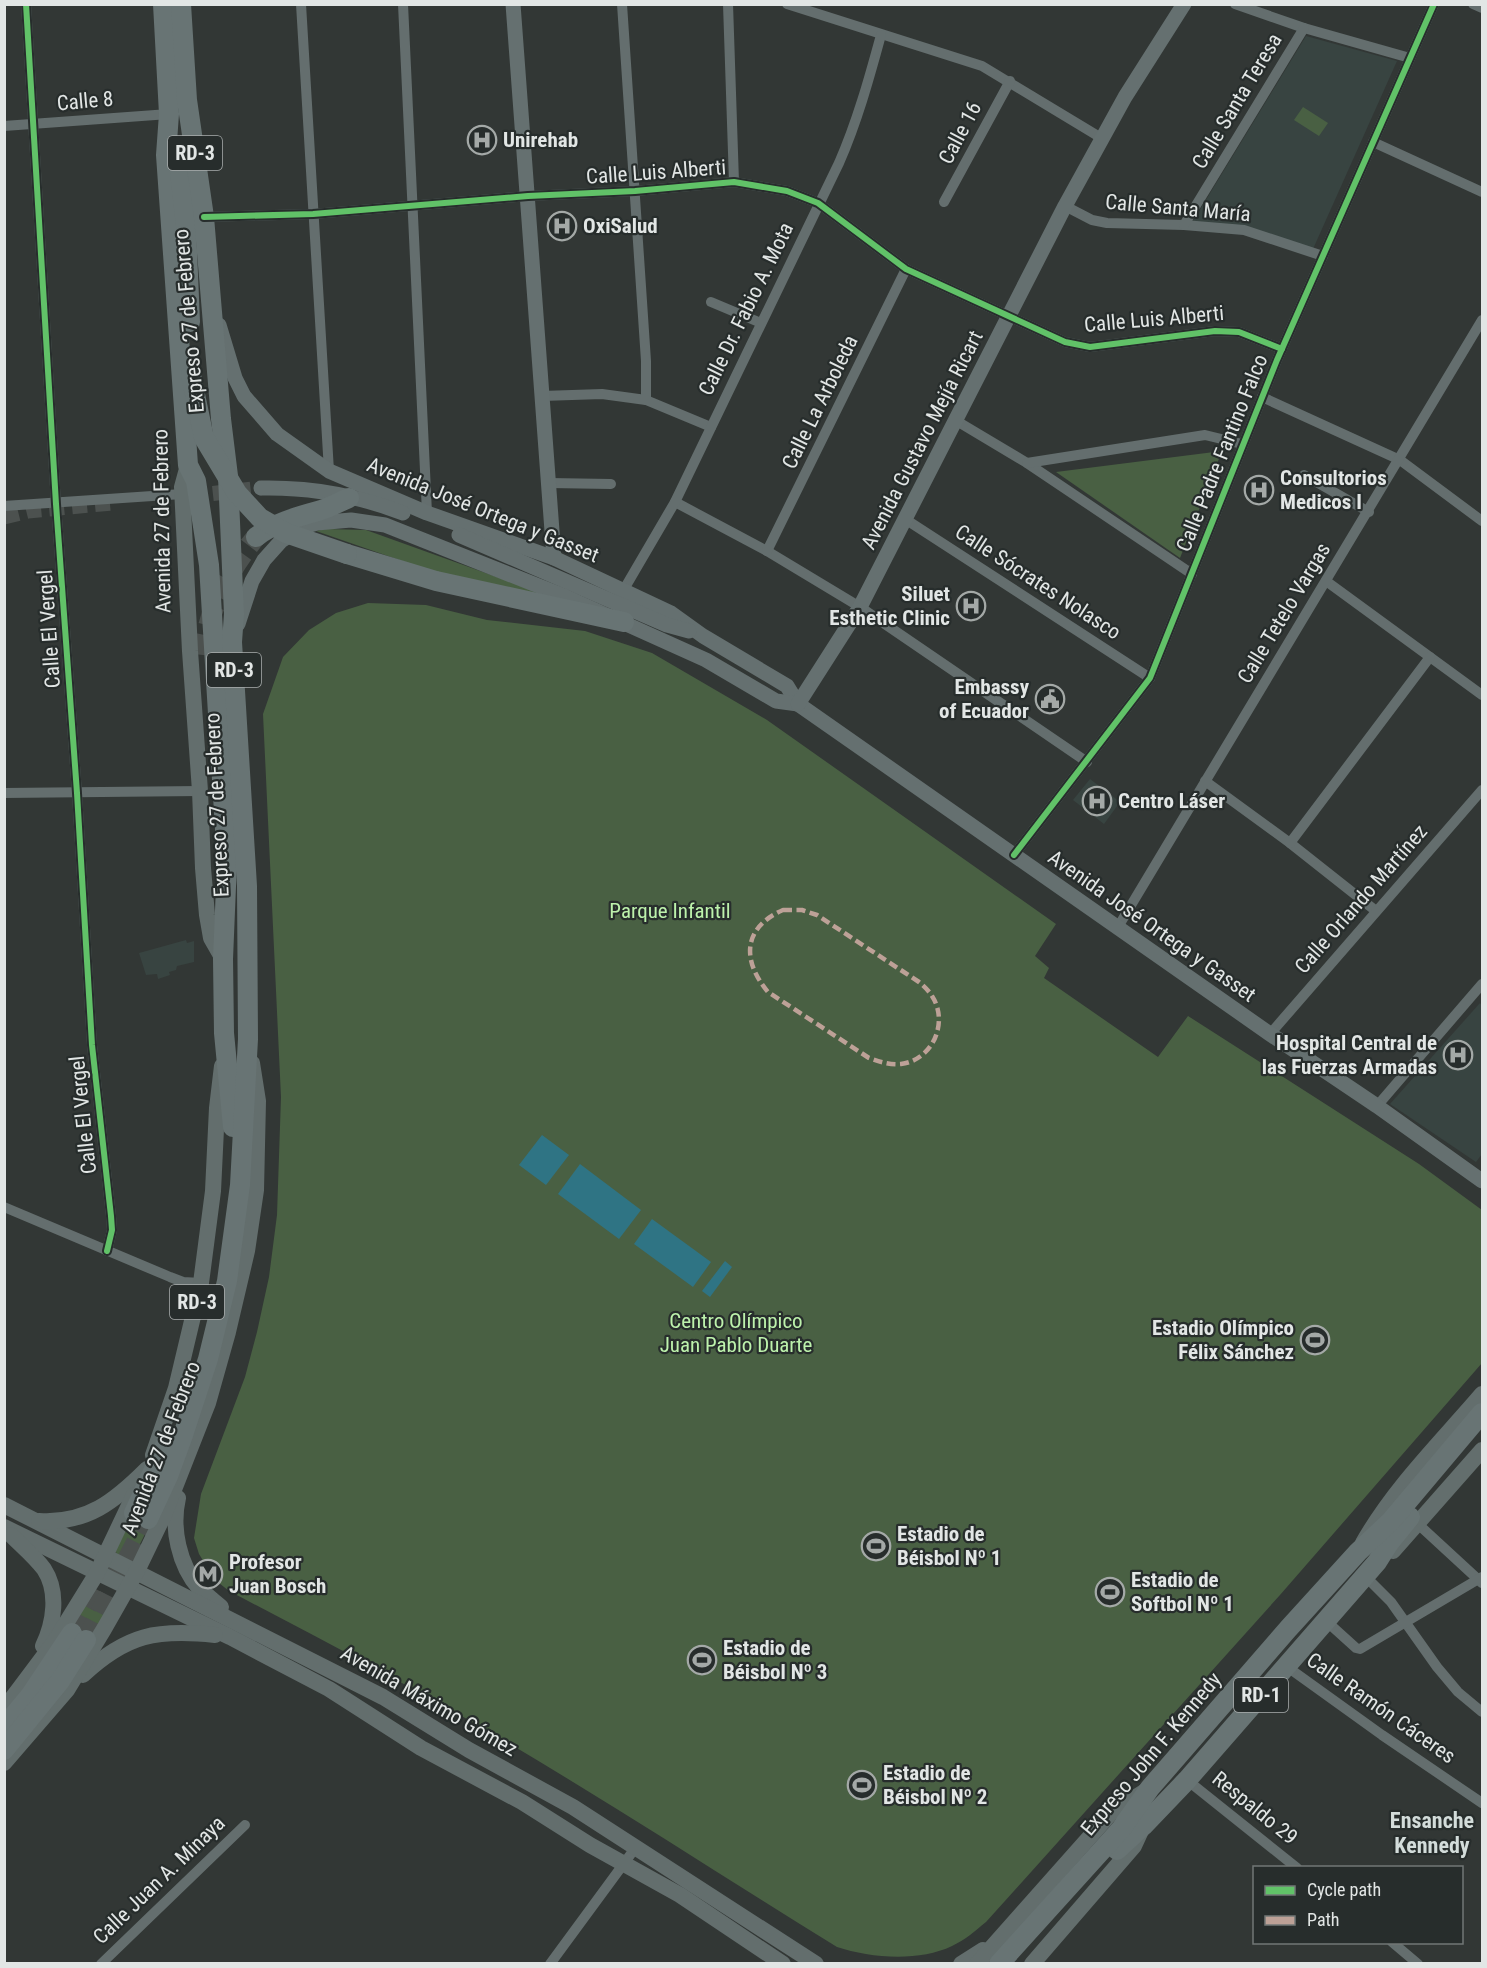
<svg xmlns="http://www.w3.org/2000/svg" width="1487" height="1968" viewBox="0 0 1487 1968" font-family="'Roboto Condensed',sans-serif">
	<style>
		.built { fill: #384441 }
		.green { fill: #496043 }
		.water { fill: #2f7484 }
		.lines { fill: none; stroke-linecap: round; stroke-linejoin: round }
		.secondary-tunnel { stroke: #4c514f; stroke-width: 15; stroke-dasharray: 15 8; stroke-linecap: butt }
		.highway-tunnel { stroke: #4c514f; stroke-width: 20; stroke-dasharray: 20 10; stroke-linecap: butt }
		.street { stroke: #646e6e; stroke-width: 10 }
		.secondary { stroke: #657070; stroke-width: 15 }
		.primary { stroke: #636e6d; stroke-width: 16 }
		.highway { stroke: #687474; stroke-width: 20 }
		.highway-bridge { stroke: #687474; stroke-width: 20 }
		.quiet { stroke: #bda197; stroke-width: 4.5; stroke-dasharray: 9 4.5; stroke-linecap: butt }
		.cycleway-casing { stroke: #272d2c; stroke-width: 10 }
		.cycleway { stroke: #61c268; stroke-width: 6 }
		.labels { text-anchor: middle; stroke-width: 4.5; stroke-linejoin: round; paint-order: stroke }
		.shield { fill: #272d2c; stroke: #aaaeae; stroke-width: 1.5 }
		.shield-label { font-size: 20px; font-weight: bold; fill: #e2e6e5 }
		.street-label { font-size: 21px; fill: #e2e6e5; stroke: #272d2c }
		.poi-label { font-size: 21px; font-weight: bold; fill: #e2e6e5; stroke: #272d2c; text-anchor: start }
		.park-label { font-size: 21px; fill: #bdf2ac; stroke: #272d2c }
		.neighbourhood-label { font-size: 22px; font-weight: bold; fill: #d3dcda; stroke: #272d2c }
	</style>
	<rect width="100%" height="100%" fill="#323735"/>
	<g class="built">
		<path d="M1306,36L1397,61L1313,249L1193,221Z"/>
		<path d="M1090,779L1120,802L1104,824L1073,800Z"/>
		<path d="M186,940L187,943L194,941V962L177,966L176,970L169,972L170,975L158,979L157,974L146,975L139,953Z"/>
		<path d="M1480,1003L1482,1006V1154L1476,1162L1390,1104Z"/>
	</g>
	<g class="green">
		<path d="M1303,107L1328,123L1319,136L1294,120Z"/>
		<path d="M1222,451L1180,558L1056,472Z"/>
		<path d="M326,529L366,530L564,601L431,571L316,531Z"/>
		<path d="M368,603L426,605L487,620L585,631L652,653L767,720L1056,924L1035,956L1049,968L1044,978L1158,1057L1188,1016L1419,1164L1482,1210V1363L1280,1595L986,1922C975,1931 965,1940 952,1946C919,1962 870,1958 837,1947C722,1876 609,1802 493,1734C406,1684 317,1637 229,1591L219,1583L207,1567L199,1554L194,1538L201,1494L245,1377L257,1332L269,1277L277,1215L281,1097L263,714L283,657L309,630L336,613Z"/>
		<path d="M130,1511L151,1522L134,1556C123,1558 119,1558 113,1548Z"/>
		<path d="M96,1594L108,1601V1612L91,1641L70,1629L87,1597Z"/>
	</g>
	<g class="water">
		<path d="M542,1135L569,1155L546,1185L519,1165Z"/>
		<path d="M580,1164L641,1210L619,1239L558,1194Z"/>
		<path d="M652,1219L711,1262L693,1287L634,1244Z"/>
		<path d="M725,1261L732,1267L710,1297L702,1291Z"/>
	</g>
	<g class="lines">
		<g class="secondary-tunnel">
			<path d="M190,496L261,488"/>
			<path d="M4,517L28,511L112,503"/>
		</g>
		<g class="highway-tunnel">
			<path d="M203,655C207,611 228,571 256,537"/>
			<path d="M72,1633L113,1559"/>
			<path d="M86,1640L148,1519"/>
		</g>
		<g class="street">
			<path d="M26,4L56,504L77,793L92,1045L111,1216L112,1230L107,1251"/>
			<path d="M301,4L329,471"/>
			<path d="M403,4L427,513"/>
			<path d="M622,4L646,361V400"/>
			<path d="M728,4L734,182"/>
			<path d="M787,4L982,66L1103,139"/>
			<path d="M1235,4L1304,28L1410,58"/>
			<path d="M1473,4L1482,8"/>
			<path d="M4,126L169,114"/>
			<path d="M1373,142L1482,192"/>
			<path d="M944,202L1010,81"/>
			<path d="M1065,206L1092,220L1107,223L1184,225L1244,230L1323,256"/>
			<path d="M204,217L313,214L528,196L635,191L734,182L787,191L818,203L906,269L1065,342L1090,347L1215,331L1239,332L1282,349"/>
			<path d="M1184,225L1304,28"/>
			<path d="M711,302L761,323"/>
			<path d="M542,396L602,394L646,400L711,427"/>
			<path d="M1262,397L1400,460L1482,521"/>
			<path d="M955,420L1027,463L1192,574"/>
			<path d="M1027,463L1205,435L1242,444"/>
			<path d="M1304,475L1369,512"/>
			<path d="M549,483L611,484"/>
			<path d="M675,502L767,551L860,607L1087,762"/>
			<path d="M4,506L182,494"/>
			<path d="M905,519L1150,678"/>
			<path d="M767,551L906,269"/>
			<path d="M1326,581L1482,695"/>
			<path d="M623,591L675,502L839,163C857,122 869,79 881,35"/>
			<path d="M1205,781L1290,843L1376,911"/>
			<path d="M4,793L200,791"/>
			<path d="M1290,843L1430,657"/>
			<path d="M1014,855L1150,678L1277,360L1434,4"/>
			<path d="M1118,927L1482,320"/>
			<path d="M1270,1034L1482,790"/>
			<path d="M1377,1106L1482,984"/>
			<path d="M4,1207L170,1277L183,1282L201,1283"/>
			<path d="M1418,1524L1482,1583"/>
			<path d="M1365,1576L1391,1602L1437,1667L1458,1692L1482,1712"/>
			<path d="M1325,1620L1356,1648L1360,1649L1482,1577"/>
			<path d="M1286,1666L1382,1735L1482,1803"/>
			<path d="M1187,1780L1297,1868"/>
			<path d="M1392,1942L1418,1964"/>
			<path d="M101,1964L245,1825"/>
			<path d="M550,1964L636,1847"/>
		</g>
		<g class="secondary">
			<path d="M513,4L554,558"/>
			<path d="M219,325L235,378L244,396L277,434L329,471L427,513L554,558L671,613L703,636L787,686L798,704L1270,1034L1377,1106L1482,1181"/>
			<path d="M261,488C309,487 359,496 403,513"/>
			<path d="M459,535L667,625L689,631"/>
			<path d="M238,624L252,581L264,560L281,541L303,527L317,523L351,520L385,525L564,596L706,660L776,701L798,704"/>
			<path d="M798,704L860,607L1065,206L1125,97L1184,4"/>
		</g>
		<g class="primary">
			<path d="M188,465L182,487L190,651L200,791L203,868L207,915L211,938L223,959"/>
			<path d="M153,1455L176,1388L201,1283L213,1191L217,1108L222,1066"/>
			<path d="M178,1498C171,1528 179,1565 199,1588C206,1595 214,1601 221,1607"/>
			<path d="M4,1505L383,1697L469,1750L573,1807L816,1964"/>
			<path d="M39,1521C87,1524 115,1501 147,1469"/>
			<path d="M4,1527L230,1637L329,1689L421,1748L522,1802L590,1845L680,1895L783,1964"/>
			<path d="M11,1535C22,1546 35,1557 44,1569C59,1592 54,1623 43,1646"/>
			<path d="M1363,1543C1394,1488 1441,1442 1482,1394"/>
			<path d="M1393,1551L1482,1450"/>
			<path d="M83,1675C127,1634 157,1629 215,1635"/>
			<path d="M4,1709L55,1641L97,1573L134,1495"/>
			<path d="M4,1763L67,1690L104,1629L137,1571L164,1515L208,1403L228,1332L247,1251L256,1190L258,1101L252,1063"/>
			<path d="M961,1964L983,1950"/>
			<path d="M977,1964L1111,1813L1147,1790"/>
			<path d="M1032,1964L1134,1846L1140,1833"/>
		</g>
		<g class="highway">
			<path d="M163,4L169,114L166,155L188,465L196,481L209,565L227,862L223,959L224,1033L233,1127"/>
			<path d="M180,172L186,226L190,322"/>
			<path d="M256,537C274,523 296,517 318,511C329,508 339,502 349,498"/>
			<path d="M347,554L436,581L624,622"/>
			<path d="M134,1513L168,1439"/>
			<path d="M148,1519L168,1476L183,1435L208,1359L227,1281L240,1185L248,1039L247,886L232,642L234,614L228,476L221,419L204,217L187,100L181,4"/>
			<path d="M4,1727L30,1696L72,1633"/>
			<path d="M4,1750L60,1681L86,1640"/>
			<path d="M1117,1850L1143,1826L1187,1780L1377,1562L1389,1543L1410,1517"/>
			<path d="M999,1964L1121,1829L1150,1788L1288,1629L1358,1552L1391,1521L1482,1413"/>
		</g>
		<path class="highway-bridge" d="M191,375L204,438L237,493L260,518L286,533L347,554"/>
		<path class="quiet" d="M783,910H802L817,915L919,982C924,986 929,991 932,996C949,1022 933,1060 901,1064C890,1065 880,1062 869,1058L768,992C742,961 742,928 783,910Z"/>
		<g class="cycleway-casing">
			<g id="cycleway">
				<path d="M26,4L56,504L77,793L92,1045L111,1216L112,1230L107,1251"/>
				<path d="M204,217L313,214L528,196L635,191L734,182L787,191L818,203L906,269L1065,342L1090,347L1215,331L1239,332L1282,349"/>
				<path d="M1014,855L1150,678L1277,360L1434,4"/>
			</g>
		</g>
		<use href="#cycleway" class="cycleway"/>
	</g>
	<defs>
		<g id="hospital-ring" transform="scale(1.5)"><circle r="9.5" fill="#272d2c" stroke="#a4a9a7" stroke-width="1.5"/><path d="M-5-5h3v3.5h4V-5h3V5h-3V1.5h-4V5h-3Z" fill="#a4a9a7"/></g>
		<g id="civic-ring" transform="scale(1.5)"><circle r="9.5" fill="#272d2c" stroke="#a4a9a7" stroke-width="1.5"/><path d="M-.6-6.5H3V-4.5H.6V-3L4-1V1h2V6H-6V1h2V-1L-.6-3ZM-1.2 2.5V6h2.4V2.5Z" fill="#a4a9a7"/></g>
		<g id="stadium-ring" transform="scale(1.5)"><circle r="9.5" fill="#272d2c" stroke="#a4a9a7" stroke-width="1.5"/><path d="M0-5a6.5 5 0 1 0 0 10a6.5 5 0 1 0 0-10ZM-3.5-1.8h7v3.6h-7Z" fill="#a4a9a7"/></g>
		<g id="metro-ring" transform="scale(1.5)"><circle r="9.5" fill="#272d2c" stroke="#a4a9a7" stroke-width="1.5"/><path d="M-5.5 5V-5H-3L0 0L3-5H5.5V5H3V-.5L0 4L-3-.5V5Z" fill="#a4a9a7"/></g>
	</defs>
	<g fill-rule="evenodd">
		<use href="#hospital-ring" x="482" y="140"/>
		<use href="#hospital-ring" x="562" y="226"/>
		<use href="#hospital-ring" x="1259" y="490"/>
		<use href="#hospital-ring" x="971" y="606"/>
		<use href="#civic-ring" x="1050" y="699"/>
		<use href="#hospital-ring" x="1097" y="801"/>
		<use href="#hospital-ring" x="1458" y="1055"/>
		<use href="#stadium-ring" x="1315" y="1340"/>
		<use href="#stadium-ring" x="876" y="1546"/>
		<use href="#metro-ring" x="208" y="1574"/>
		<use href="#stadium-ring" x="1110" y="1592"/>
		<use href="#stadium-ring" x="702" y="1660"/>
		<use href="#stadium-ring" x="862" y="1785"/>
	</g>
	<g class="labels">
		<g class="shield">
			<rect x="168" y="136" width="54" height="34" rx="4.5"/>
			<rect x="207" y="653" width="54" height="34" rx="4.5"/>
			<rect x="170" y="1285" width="54" height="34" rx="4.5"/>
			<rect x="1234" y="1678" width="54" height="34" rx="4.5"/>
		</g>
		<g class="shield-label">
			<text x="195" y="160">RD-3</text>
			<text x="234" y="677">RD-3</text>
			<text x="197" y="1309">RD-3</text>
			<text x="1261" y="1702">RD-1</text>
		</g>
		<g class="street-label">
			<text transform="translate(85 101) rotate(-5)" y="7">Calle 8</text>
			<text transform="translate(1237 101) rotate(-59)" y="7">Calle Santa Teresa</text>
			<text transform="translate(960 133) rotate(-62)" y="7">Calle 16</text>
			<text transform="translate(656 172) rotate(-4)" y="7">Calle Luis Alberti</text>
			<text transform="translate(1178 208) rotate(5)" y="7">Calle Santa María</text>
			<text transform="translate(746 309) rotate(-64)" y="7">Calle Dr. Fabio A. Mota</text>
			<text transform="translate(1154 319) rotate(-5)" y="7">Calle Luis Alberti</text>
			<text transform="translate(189 321) rotate(-95)" y="7">Expreso 27 de Febrero</text>
			<text transform="translate(820 402) rotate(-64)" y="7">Calle La Arboleda</text>
			<text transform="translate(922 440) rotate(-63)" y="7">Avenida Gustavo Mejía Ricart</text>
			<text transform="translate(1222 453) rotate(-68)" y="7">Calle Padre Fantino Falco</text>
			<text transform="translate(483 510) rotate(22)" y="7">Avenida José Ortega y Gasset</text>
			<text transform="translate(162 521) rotate(-91)" y="7">Avenida 27 de Febrero</text>
			<text transform="translate(1038 582) rotate(33)" y="7">Calle Sócrates Nolasco</text>
			<text transform="translate(1284 613) rotate(-59)" y="7">Calle Tetelo Vargas</text>
			<text transform="translate(49 629) rotate(-94)" y="7">Calle El Vergel</text>
			<text transform="translate(217 805) rotate(-93)" y="7">Expreso 27 de Febrero</text>
			<text transform="translate(1361 899) rotate(-49)" y="7">Calle Orlando Martínez</text>
			<text transform="translate(1152 926) rotate(35)" y="7">Avenida José Ortega y Gasset</text>
			<text transform="translate(83 1115) rotate(-96)" y="7">Calle El Vergel</text>
			<text transform="translate(161 1448) rotate(-69)" y="7">Avenida 27 de Febrero</text>
			<text transform="translate(429 1701) rotate(30)" y="7">Avenida Máximo Gómez</text>
			<text transform="translate(1381 1708) rotate(35)" y="7">Calle Ramón Cáceres</text>
			<text transform="translate(1151 1754) rotate(-50)" y="7">Expreso John F. Kennedy</text>
			<text transform="translate(1255 1808) rotate(39)" y="7">Respaldo 29</text>
			<text transform="translate(159 1880) rotate(-44)" y="7">Calle Juan A. Minaya</text>
		</g>
		<g class="poi-label">
			<text x="503" y="147">Unirehab</text>
			<text x="583" y="233">OxiSalud</text>
			<text x="1280" y="485">Consultorios<tspan x="1280" dy="24">Medicos I</tspan></text>
			<text x="950" y="601" text-anchor="end">Siluet<tspan x="950" dy="24">Esthetic Clinic</tspan></text>
			<text x="1029" y="694" text-anchor="end">Embassy<tspan x="1029" dy="24">of Ecuador</tspan></text>
			<text x="1118" y="808">Centro Láser</text>
			<text x="1437" y="1050" text-anchor="end">Hospital Central de<tspan x="1437" dy="24">las Fuerzas Armadas</tspan></text>
			<text x="1294" y="1335" text-anchor="end">Estadio Olímpico<tspan x="1294" dy="24">Félix Sánchez</tspan></text>
			<text x="897" y="1541">Estadio de<tspan x="897" dy="24">Béisbol Nº 1</tspan></text>
			<text x="229" y="1569">Profesor<tspan x="229" dy="24">Juan Bosch</tspan></text>
			<text x="1131" y="1587">Estadio de<tspan x="1131" dy="24">Softbol Nº 1</tspan></text>
			<text x="723" y="1655">Estadio de<tspan x="723" dy="24">Béisbol Nº 3</tspan></text>
			<text x="883" y="1780">Estadio de<tspan x="883" dy="24">Béisbol Nº 2</tspan></text>
		</g>
		<g class="park-label">
			<text x="670" y="918">Parque Infantil</text>
			<text x="736" y="1328">Centro Olímpico<tspan x="736" dy="24">Juan Pablo Duarte</tspan></text>
		</g>
		<g class="neighbourhood-label">
			<text x="1432" y="1828">Ensanche<tspan x="1432" dy="25">Kennedy</tspan></text>
		</g>
	</g>
	<rect width="1487" height="1968" fill="none" stroke="#e2e6e5" stroke-width="12"/>
	<rect x="1253" y="1866" width="210" height="78" fill="#272d2c" stroke="#727776" stroke-width="1.5"/>
	<rect x="1265" y="1886" width="30" height="9" fill="#61c268" stroke="#727776" stroke-width="1.5"/>
	<text x="1307" y="1896" font-size="18" fill="#e2e6e5">Cycle path</text>
	<rect x="1265" y="1916" width="30" height="9" fill="#bda197" stroke="#727776" stroke-width="1.5"/>
	<text x="1307" y="1926" font-size="18" fill="#e2e6e5">Path</text>
</svg>
